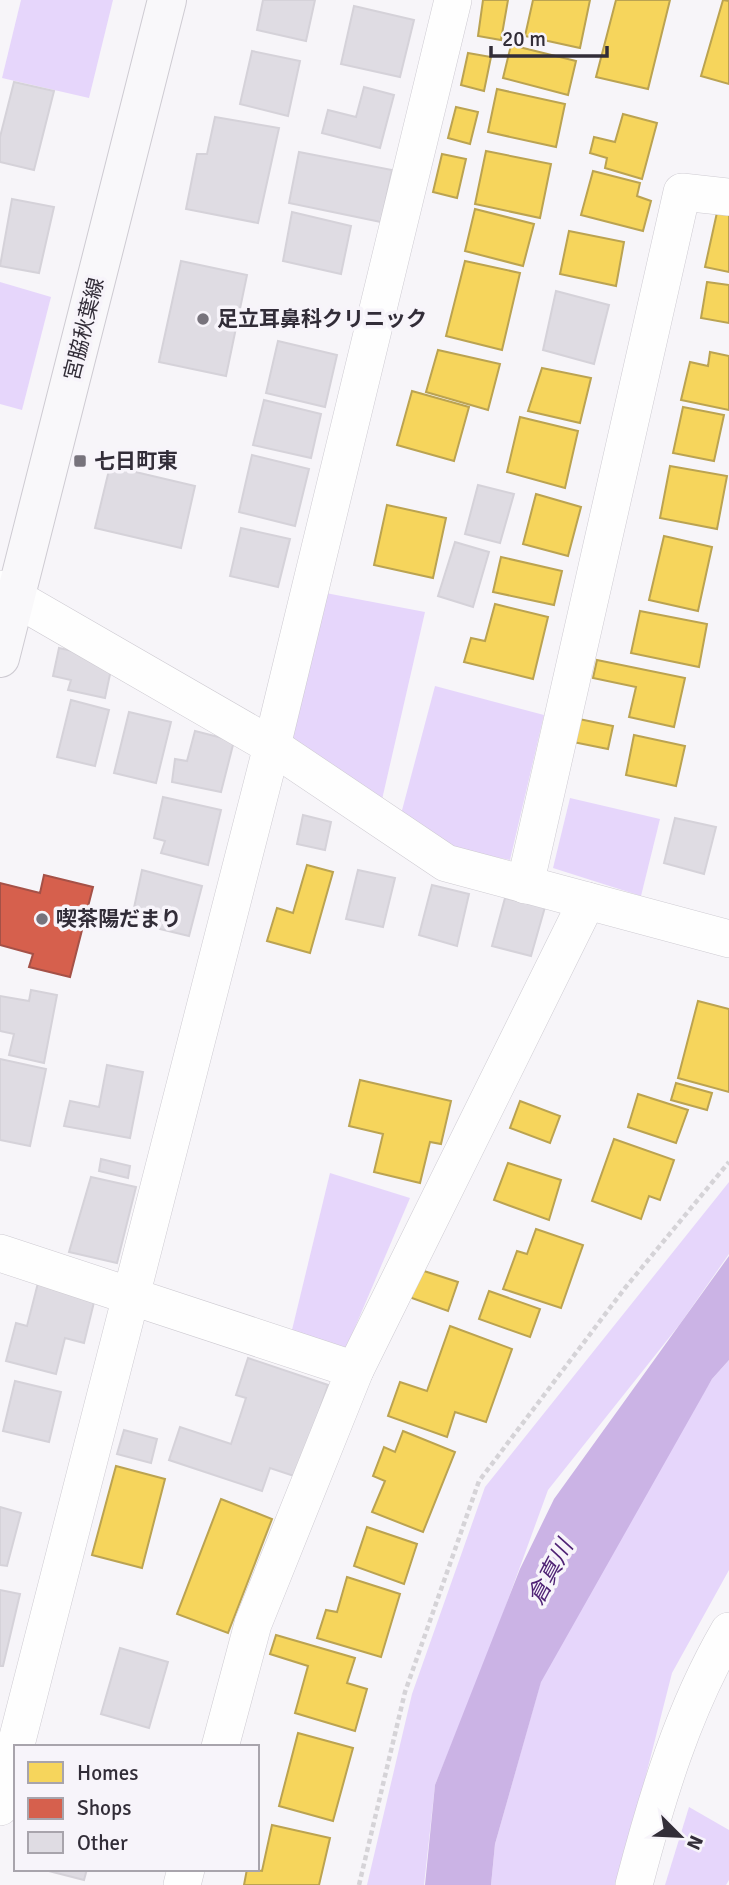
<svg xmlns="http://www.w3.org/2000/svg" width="729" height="1885" viewBox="0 0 729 1885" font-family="Signika,'Noto Sans JP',sans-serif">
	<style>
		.green { fill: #e6d6fb }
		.water { fill: #cbb3e5 }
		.homes { fill: #f6d55c; stroke: #bba351; stroke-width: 2 }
		.shops { fill: #d6604d; stroke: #a55147; stroke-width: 2 }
		.building { fill: #dfdce3; stroke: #d5d2d9; stroke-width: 2 }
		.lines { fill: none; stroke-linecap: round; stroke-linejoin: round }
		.street-casing { stroke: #cecbd2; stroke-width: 38 }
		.secondary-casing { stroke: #cecbd2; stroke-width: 40 }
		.path { stroke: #d5d3d7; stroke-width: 4.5; stroke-dasharray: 5 3.5; stroke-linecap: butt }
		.street { stroke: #fefefe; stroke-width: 37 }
		.secondary { stroke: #f9f8fa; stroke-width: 38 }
		.poi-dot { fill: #77737c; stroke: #f7f4fa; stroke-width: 2.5 }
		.labels { text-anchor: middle; stroke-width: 7; stroke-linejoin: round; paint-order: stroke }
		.poi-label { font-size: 21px; font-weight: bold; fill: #322d38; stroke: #f7f4fa; text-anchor: start }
		.street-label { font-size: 21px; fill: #322d38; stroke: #f7f4fa }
		.water-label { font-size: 23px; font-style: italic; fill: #4f2375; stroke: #f7f4fa }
	</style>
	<rect width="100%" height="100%" fill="#f7f5f9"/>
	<g class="green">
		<path d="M21,0H113L89,98L2,78Z"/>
		<path d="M0,282L51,297L22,410L0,404Z"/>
		<path d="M310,590L425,612L378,817L272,746Z"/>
		<path d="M435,686L544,715L510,860L447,847L401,814Z"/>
		<path d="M570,798L660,819L641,896L553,868Z"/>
		<path d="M330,1173L410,1198L345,1351L292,1330Z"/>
		<path d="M729,1182V1254L680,1324L548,1490L493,1641L435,1785L424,1885H367L412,1694L485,1487Z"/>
		<path d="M729,1360V1570L672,1673L618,1885H491L495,1844L550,1649L712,1379Z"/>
		<path d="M689,1807L729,1830V1880L726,1885H665Z"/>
	</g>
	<path class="water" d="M729,1256V1360L712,1379L541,1682L495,1844L491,1885H425L435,1785L520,1569L554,1499Z"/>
	<g class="homes">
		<path d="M483,0H508L501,40L478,36Z"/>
		<path d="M533,0H590L580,48L525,36Z"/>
		<path d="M616,0H670L648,89L596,77Z"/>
		<path d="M723,0L729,1V84L701,76Z"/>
		<path d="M511,45L576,61L568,95L503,78Z"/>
		<path d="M468,53L491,57L484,91L461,85Z"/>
		<path d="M497,89L565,104L556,147L488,132Z"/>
		<path d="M456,107L478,112L470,144L448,138Z"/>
		<path d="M623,114L657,123L642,179L605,168L607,158L590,153L594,137L615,142Z"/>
		<path d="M486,151L551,164L540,218L475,204Z"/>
		<path d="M442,154L466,159L457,198L433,192Z"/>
		<path d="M593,171L640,183L637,196L651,201L643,231L581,215Z"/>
		<path d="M718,208L729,210V272L705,267Z"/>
		<path d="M475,209L534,224L523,266L465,251Z"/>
		<path d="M569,231L624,242L616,286L560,274Z"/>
		<path d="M465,261L520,273L502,350L446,336Z"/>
		<path d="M707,282L729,285V323L701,318Z"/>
		<path d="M438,350L500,364L488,410L426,392Z"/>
		<path d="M710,352L729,356V410L681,400L690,362L708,366Z"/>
		<path d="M542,368L591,378L580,423L528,411Z"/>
		<path d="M412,391L469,407L454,461L397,445Z"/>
		<path d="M683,407L724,415L714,461L673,453Z"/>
		<path d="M520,417L578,431L565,488L507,472Z"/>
		<path d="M670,466L727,476L717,529L660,518Z"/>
		<path d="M536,494L581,507L568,556L523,544Z"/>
		<path d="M387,505L446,518L433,578L374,565Z"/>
		<path d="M664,536L712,547L698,611L649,600Z"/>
		<path d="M501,557L562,571L554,605L493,592Z"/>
		<path d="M495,604L548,617L533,679L464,662L471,638L485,641Z"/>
		<path d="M640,611L707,624L699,667L631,653Z"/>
		<path d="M597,660L685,678L674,727L629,717L636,687L593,678Z"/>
		<path d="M579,719L613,726L608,749L573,742Z"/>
		<path d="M634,735L685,746L676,786L626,775Z"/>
		<path d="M307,865L333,872L310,953L267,941L277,908L293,913Z"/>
		<path d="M698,1001L729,1009V1092L678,1078Z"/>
		<path d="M360,1080L451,1101L441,1144L430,1142L420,1183L374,1172L383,1134L349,1126Z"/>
		<path d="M676,1083L712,1093L707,1110L671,1100Z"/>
		<path d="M638,1094L688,1110L676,1143L628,1127Z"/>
		<path d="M520,1101L560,1116L550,1143L510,1128Z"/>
		<path d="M614,1139L674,1160L660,1200L649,1196L641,1219L592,1201Z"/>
		<path d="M508,1163L561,1180L549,1220L494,1200Z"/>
		<path d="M536,1229L583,1245L561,1308L503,1289L517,1251L527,1254Z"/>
		<path d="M424,1271L458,1282L448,1311L409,1297Z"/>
		<path d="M489,1291L540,1309L530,1337L479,1319Z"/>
		<path d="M450,1326L512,1349L486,1422L455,1412L447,1437L388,1416L400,1382L427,1391Z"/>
		<path d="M403,1431L455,1452L423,1532L372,1512L385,1481L373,1476L384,1447L395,1452Z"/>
		<path d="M116,1466L165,1479L142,1568L92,1555Z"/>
		<path d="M221,1499L272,1519L228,1633L177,1614Z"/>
		<path d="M367,1527L417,1544L404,1584L354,1566Z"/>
		<path d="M347,1577L400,1594L381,1657L317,1638L326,1610L337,1612Z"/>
		<path d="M276,1635L355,1658L347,1683L367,1689L355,1731L295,1713L308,1666L270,1654Z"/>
		<path d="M298,1733L353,1748L333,1821L279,1806Z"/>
		<path d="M272,1825L330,1838L319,1885H244L247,1869L262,1871Z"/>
	</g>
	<path class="shops" d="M44,875L93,887L70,977L29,967L33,954L0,945V883L40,893Z"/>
	<g class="building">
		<path d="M263,0H315L306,41L257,30Z"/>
		<path d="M354,6L414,20L400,77L341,64Z"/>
		<path d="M252,51L300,61L288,116L240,104Z"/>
		<path d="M14,82L54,91L34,170L0,162V137Z"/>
		<path d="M364,87L394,95L380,148L322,133L328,110L356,117Z"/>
		<path d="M215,117L279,128L258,223L186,209L197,154H207Z"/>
		<path d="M299,152L392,170L381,222L289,203Z"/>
		<path d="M12,199L54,207L39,273L0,266Z"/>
		<path d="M292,212L351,226L341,274L283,261Z"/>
		<path d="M181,261L247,275L226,376L159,362Z"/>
		<path d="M556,291L609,305L594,364L543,350Z"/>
		<path d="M278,341L337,355L325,407L266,393Z"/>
		<path d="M264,400L321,414L311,458L253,445Z"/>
		<path d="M252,455L309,469L295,526L239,512Z"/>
		<path d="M110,466L195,486L181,548L95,528Z"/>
		<path d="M478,485L514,494L500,543L465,534Z"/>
		<path d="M241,528L290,539L278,587L230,576Z"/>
		<path d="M455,542L489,552L473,607L438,596Z"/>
		<path d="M59,648L113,660L105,698L68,690L71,680L53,676Z"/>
		<path d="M71,700L109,710L95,766L57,757Z"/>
		<path d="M129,712L171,722L156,783L114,773Z"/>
		<path d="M195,731L234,741L221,792L172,782L175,759L187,761Z"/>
		<path d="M163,797L221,810L208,865L161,853L165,841L154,838Z"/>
		<path d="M303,815L331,822L325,850L297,844Z"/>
		<path d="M675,818L716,827L704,874L664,863Z"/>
		<path d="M142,870L202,886L189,936L131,922Z"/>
		<path d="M358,870L395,878L383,927L346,919Z"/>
		<path d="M432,885L469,894L457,946L419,935Z"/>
		<path d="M505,898L545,907L531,956L492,946Z"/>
		<path d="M31,990L57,995L44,1063L9,1055L14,1034L0,1031V996L29,1001Z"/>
		<path d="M0,1059L46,1069L30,1146L0,1140Z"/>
		<path d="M107,1065L143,1072L130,1138L64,1126L70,1101L99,1107Z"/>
		<path d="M101,1159L130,1166L128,1178L99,1171Z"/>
		<path d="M91,1177L136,1187L117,1263L69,1252Z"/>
		<path d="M39,1279L96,1294L84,1343L65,1338L56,1374L6,1361L16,1323L27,1326Z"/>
		<path d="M248,1358L328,1385L297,1477L270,1468L262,1491L169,1460L180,1427L231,1444L246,1398L236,1395Z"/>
		<path d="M15,1381L61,1392L49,1442L3,1431Z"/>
		<path d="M124,1430L157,1439L151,1463L117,1454Z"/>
		<path d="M0,1507L21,1513L7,1566L0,1565Z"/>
		<path d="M0,1590L20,1594L3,1666H0Z"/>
		<path d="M120,1648L168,1662L149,1728L101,1714Z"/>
		<path d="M41,1869H87L84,1880Z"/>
	</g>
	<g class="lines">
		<g class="street-casing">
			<g id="street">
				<path d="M0,589L272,746L446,863L729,939"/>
				<path d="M525,885L682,192L729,197"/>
				<path d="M0,1253L355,1370"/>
				<path d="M220,1747L253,1624L355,1370L587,901"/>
				<path d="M0,1807L272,746L453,0"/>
				<path d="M182,1885L186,1869"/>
				<path d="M634,1885C657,1797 683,1710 729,1631"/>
			</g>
		</g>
		<g class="secondary-casing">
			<path id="secondary" d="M0,658L167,0"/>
		</g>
		<path class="path" d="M359,1885L405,1692L479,1481L625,1288L729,1162"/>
		<use href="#street" class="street"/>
		<use href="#secondary" class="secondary"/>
	</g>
	<g class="poi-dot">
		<circle cx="203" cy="319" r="7"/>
		<rect x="73" y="454" width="14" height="14" rx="3.5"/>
		<circle cx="42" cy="919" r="7"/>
	</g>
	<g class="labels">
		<g class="poi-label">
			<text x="217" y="326">足立耳鼻科クリニック</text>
			<text x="94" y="468">七日町東</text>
			<text x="56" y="926">喫茶陽だまり</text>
		</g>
		<g class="street-label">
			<text transform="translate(84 329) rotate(-76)" y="7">宮脇秋葉線</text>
		</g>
		<g class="water-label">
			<text transform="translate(550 1572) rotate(-62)" y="8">倉真川</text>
		</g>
	</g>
	<rect x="14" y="1745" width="245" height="126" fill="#f7f4fa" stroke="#a8a4ac" stroke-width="2"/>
	<rect x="28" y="1762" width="35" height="21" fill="#f6d55c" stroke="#a8a4ac" stroke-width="2"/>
	<text x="77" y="1780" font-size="21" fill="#322d38">Homes</text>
	<rect x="28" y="1798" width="35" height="21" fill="#d6604d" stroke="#a8a4ac" stroke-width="2"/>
	<text x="77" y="1815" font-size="21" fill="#322d38">Shops</text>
	<rect x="28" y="1832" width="35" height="21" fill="#dfdce3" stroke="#a8a4ac" stroke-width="2"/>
	<text x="77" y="1850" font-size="21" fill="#322d38">Other</text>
	<g transform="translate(680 1836) rotate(114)" stroke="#f7f4fa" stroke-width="5" paint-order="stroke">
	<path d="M0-5L12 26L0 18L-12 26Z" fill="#322d38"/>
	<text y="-10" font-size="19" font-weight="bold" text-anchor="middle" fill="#322d38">N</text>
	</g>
	<path d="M491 46v10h116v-10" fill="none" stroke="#322d38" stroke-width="3.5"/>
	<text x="502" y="46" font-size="21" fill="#322d38" stroke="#f7f4fa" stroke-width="5" paint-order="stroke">20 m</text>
</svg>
